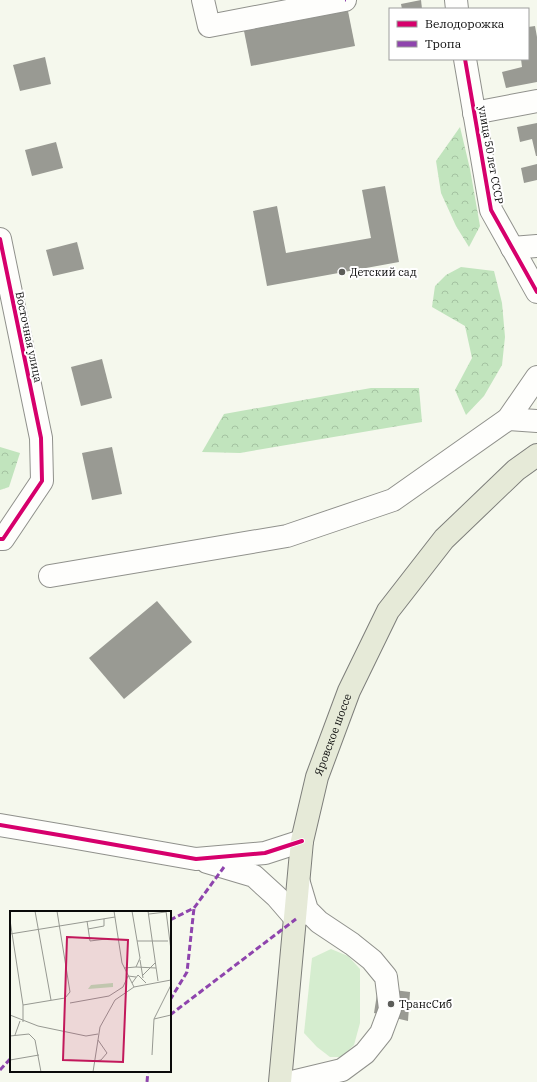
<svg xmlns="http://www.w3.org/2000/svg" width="537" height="1082" viewBox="0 0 537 1082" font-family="'IBM Plex Serif',serif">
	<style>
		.grass { fill: #d5edcf }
		.forest { fill: url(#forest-crowns) }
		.building { fill: #999a93 }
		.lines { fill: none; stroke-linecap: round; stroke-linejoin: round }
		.minor-casing { stroke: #90918c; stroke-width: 24 }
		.major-casing { stroke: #7d7e7a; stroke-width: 24 }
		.minor { stroke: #fefefc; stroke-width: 22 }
		.major { stroke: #e6ead8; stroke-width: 22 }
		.quiet { stroke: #8e44ad; stroke-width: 3; stroke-dasharray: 6 3; stroke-linecap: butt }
		.cycleway-casing { stroke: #fff; stroke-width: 6 }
		.cycleway { stroke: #d6006c; stroke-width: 4 }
		.poi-dot { fill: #5c5d59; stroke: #fff; stroke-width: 1.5 }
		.labels { text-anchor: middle; stroke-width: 4; stroke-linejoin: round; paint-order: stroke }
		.street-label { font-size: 11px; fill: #0a0a0a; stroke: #fff }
		.poi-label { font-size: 11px; fill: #0a0a0a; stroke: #fff; text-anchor: start }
		.inset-road { fill: none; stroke: #979992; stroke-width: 1 }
		.view { fill: #c2185b; fill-opacity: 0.15; stroke: #c2185b; stroke-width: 2 }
		.inset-edge { fill: none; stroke: #0a0a0a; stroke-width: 2 }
	</style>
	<defs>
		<pattern id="forest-crowns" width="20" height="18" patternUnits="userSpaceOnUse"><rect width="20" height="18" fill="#c1e4bd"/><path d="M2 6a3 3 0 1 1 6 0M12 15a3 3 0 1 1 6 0" fill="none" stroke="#a4c2a1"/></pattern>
	</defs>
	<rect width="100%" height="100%" fill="#f5f8ed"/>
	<path class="grass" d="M331,949L348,956L360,969V1023L354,1045L341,1057H330L317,1047L304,1033L312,958Z"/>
	<g class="forest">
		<path d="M460,127L470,169L480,226L469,247L456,226L441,193L436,161Z"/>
		<path d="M461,267L494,271L502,303L505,337L502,365L484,396L466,415L455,390L472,358L465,326L432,307L435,286L446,275Z"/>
		<path d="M371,388H419L422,422L240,453L202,452L224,414Z"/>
		<path d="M0,447L20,453L9,487L0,490Z"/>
	</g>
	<g class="building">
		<path d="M421,0L422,9H402L401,4Z"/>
		<path d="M348,11L355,46L251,66L244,31Z"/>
		<path d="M535,26L537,37V82L506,88L502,72L522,67L521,59H528V27Z"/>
		<path d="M45,57L51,84L20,91L13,65Z"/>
		<path d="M537,123V156H536L532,139L520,142L517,127Z"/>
		<path d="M56,142L63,168L32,176L25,150Z"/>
		<path d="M537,164V180L524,183L521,168Z"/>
		<path d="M385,186L399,262L267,286L253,211L277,206L286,253L371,238L362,190Z"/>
		<path d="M77,242L84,269L53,276L46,250Z"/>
		<path d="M102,359L112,398L81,406L71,367Z"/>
		<path d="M112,447L122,494L92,500L82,453Z"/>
		<path d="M157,601L192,642L124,699L89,658Z"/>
		<path d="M378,988L410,992L408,1021L374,1013Z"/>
	</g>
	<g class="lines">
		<g class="minor-casing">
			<g id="minor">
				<path d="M203,0L209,26L345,0"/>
				<path d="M456,0L457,9"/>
				<path d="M465,59L491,210L537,292"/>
				<path d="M474,113L537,101"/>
				<path d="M0,239L41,438L42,481L3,539H0"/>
				<path d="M512,248L537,246"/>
				<path d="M508,419L537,421"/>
				<path d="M50,576L287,536L393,500L508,419L537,377"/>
				<path d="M0,825L65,836L196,859L265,853L302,841"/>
				<path d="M207,862L254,876L277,897L296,919"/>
				<path d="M292,1082L342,1070L365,1053L381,1033L390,1009L386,977L372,960L352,944L319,922L307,910L299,883"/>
			</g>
		</g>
		<g class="major-casing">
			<g id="major">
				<path id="s1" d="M280,1082L302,841L317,777L349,691L388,611L444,539L516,470L537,455"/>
			</g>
		</g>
		<use href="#minor" class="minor"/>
		<use href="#major" class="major"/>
		<g class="quiet">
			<path d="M345,0H346"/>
			<path d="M170,920L194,908L224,867"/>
			<path d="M170,1000L187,972L194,908"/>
			<path d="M170,1015L296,919"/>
			<path d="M0,1070L11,1058"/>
			<path d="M147,1082L148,1071"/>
		</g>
		<g class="cycleway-casing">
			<g id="cycleway">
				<path d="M465,59L491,210L537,292"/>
				<path d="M0,239L41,438L42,481L3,539H0"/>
				<path d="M0,825L65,836L196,859L265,853L302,841"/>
			</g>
		</g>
		<use href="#cycleway" class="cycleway"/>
	</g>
	<g class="poi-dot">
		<circle cx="342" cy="272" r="4"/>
		<circle cx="391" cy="1004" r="4"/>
	</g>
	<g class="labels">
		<g class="street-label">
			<text transform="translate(491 155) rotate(80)" y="4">улица 50 лет СССР</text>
			<text transform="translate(29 337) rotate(78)" y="4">Восточная улица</text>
			<text dy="4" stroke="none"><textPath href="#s1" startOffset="353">Яровское шоссе</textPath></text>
		</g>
		<g class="poi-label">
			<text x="350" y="276">Детский сад</text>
			<text x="399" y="1008">ТрансСиб</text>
		</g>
	</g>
	<g transform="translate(10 911)">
		<rect width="161" height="161" fill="#f5f8ed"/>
		<path d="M103,72V76L78,78L81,74Z" fill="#c1e4bd"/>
		<path class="inset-road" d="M25,0L41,89M104,0L112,52L124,76M138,0L148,70M156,0L161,39M139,3L156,1M0,9L13,94V111M77,10L80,30L96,28M78,18L94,15V8M0,23L105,6M127,30H158M130,49L133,67M126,56L146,57M114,57L126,56L130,47L122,0M132,65L145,52M122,72L128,64L136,72M60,92L99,85L113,76L118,65L126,66M13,94L55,87L60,81L47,0M0,104L28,115L76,125L88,123M144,108L161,104M5,124L10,110M0,125L19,123L25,129L31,161M142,144L144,108L161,74M0,149L29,144M85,150L91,149L97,142L88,129M83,161L90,116L105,89L124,76L161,69"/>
		<path class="view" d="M57,26L118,29L113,151L53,149Z"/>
		<rect width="161" height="161" class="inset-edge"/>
	</g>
	<rect x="389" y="8" width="140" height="52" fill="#ffffff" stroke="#9d9d9d"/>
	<rect x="397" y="21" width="20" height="6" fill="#d6006c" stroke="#9d9d9d"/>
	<text x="425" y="28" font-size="12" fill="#0a0a0a">Велодорожка</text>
	<rect x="397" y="41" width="20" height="6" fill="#8e44ad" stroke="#9d9d9d"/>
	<text x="425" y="48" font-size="12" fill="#0a0a0a">Тропа</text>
</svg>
